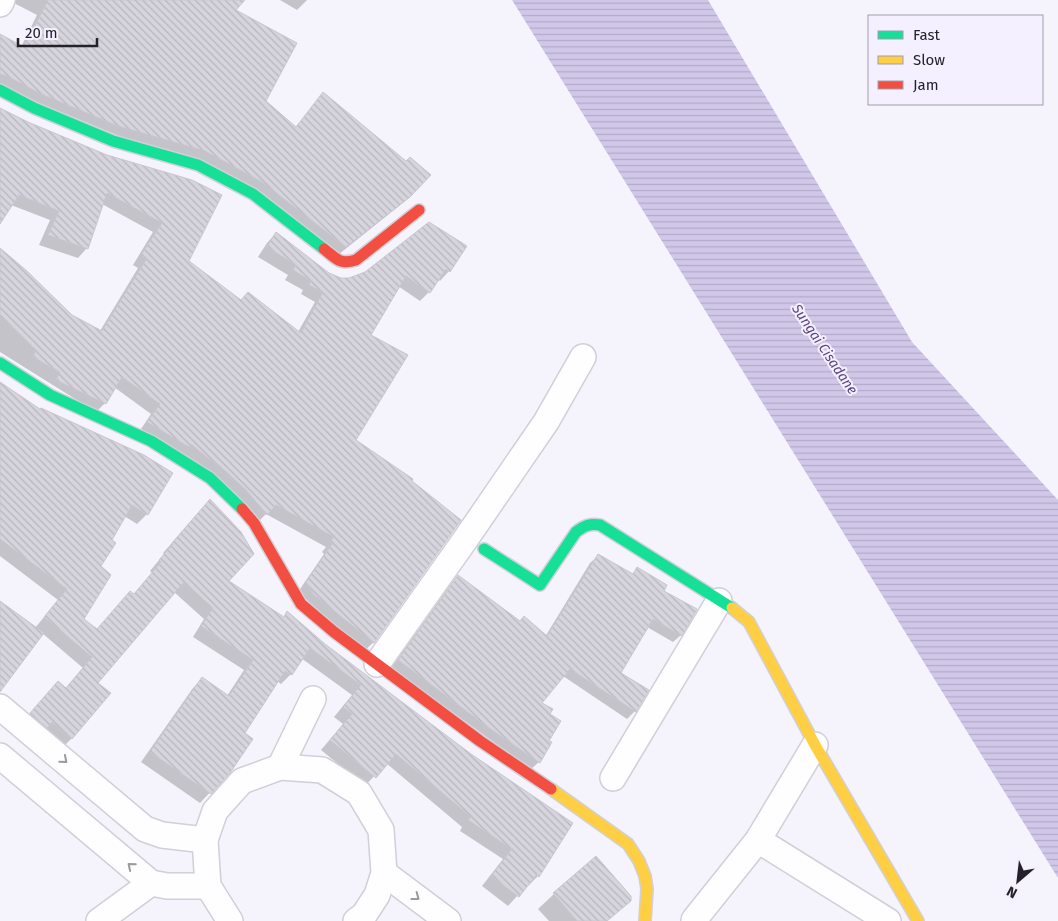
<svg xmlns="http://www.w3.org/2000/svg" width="1058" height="921" viewBox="0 0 1058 921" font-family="'Fira Sans',sans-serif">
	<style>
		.water { fill: url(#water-rules) }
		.shadow { fill: #0003 }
		.building { fill: url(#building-back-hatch); stroke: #c8c6ce }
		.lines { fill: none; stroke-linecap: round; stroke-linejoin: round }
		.street-casing { stroke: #d1cfd7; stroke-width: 28 }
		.fast-casing { stroke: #d1cfd7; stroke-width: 14 }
		.slow-casing { stroke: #d1cfd7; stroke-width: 14 }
		.jam-casing { stroke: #d1cfd7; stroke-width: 14 }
		.street { stroke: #fefdff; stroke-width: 25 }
		.fast { stroke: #16e098; stroke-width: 11 }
		.slow { stroke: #ffcf43; stroke-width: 11 }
		.jam { stroke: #f24e42; stroke-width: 11 }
		.oneway { stroke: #9c9a9f }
		.labels { text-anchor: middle; stroke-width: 4; stroke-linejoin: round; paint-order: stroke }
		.water-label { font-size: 14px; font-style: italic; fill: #5b457f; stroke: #f4f0ff }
	</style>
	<defs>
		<pattern id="water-rules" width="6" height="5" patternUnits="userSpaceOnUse" patternTransform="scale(1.25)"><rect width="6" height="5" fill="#d1c7e9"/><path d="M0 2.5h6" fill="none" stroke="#b3abc8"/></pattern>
		<pattern id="building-back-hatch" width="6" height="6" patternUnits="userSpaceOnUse" patternTransform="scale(1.25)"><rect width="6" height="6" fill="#d6d4dc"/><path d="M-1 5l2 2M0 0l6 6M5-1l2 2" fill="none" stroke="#b8b6bd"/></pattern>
	</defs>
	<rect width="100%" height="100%" fill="#f5f4fc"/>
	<path class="water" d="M512,0H708L912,342L1058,500V878Z"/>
	<g class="shadow">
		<path d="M8,0H244L234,10L264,101L295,128L324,94L409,196L399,206L338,255L253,191L0,87V36L21,47L37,15Z"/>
		<path d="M280,0H307L297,10Z"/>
		<path d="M0,109L27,124L107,157L192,181L187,262L240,301L298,332L315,302L301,294L303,290L285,280L288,275L258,257L267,243L276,233L329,274L340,279H349L366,274L429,223L449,271L440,281L438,279L429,292L420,301L398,286L369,335L354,440L374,642L364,651L298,592L324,554L322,552L326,547L266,514L257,523L139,432L151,414L114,387L105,403L96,412L0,352V249L71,316L100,331L138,268L133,265L153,232L102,204L87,248L78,258L39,245L50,220L11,205L0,221Z"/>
		<path d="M0,383L147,514L137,524L124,516L110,540L99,566L83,620L97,630L133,595L152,573L150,571L164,554L163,553L200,511L227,582L283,618L287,613L324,645L470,755L538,876L529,885L528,884L508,906L482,886L503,859L460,831L462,827L386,763L365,786L321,750L343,724L334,717L352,695L301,658L291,674L281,684L277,681L243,734L229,772L200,803L141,762L193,688L202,679L227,696L244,670L193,637L204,619L174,592L97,683L72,738L62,748L21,724L58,682L65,689L83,668L42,633L0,687V602L35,628L58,600L0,556Z"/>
		<path d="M598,556L631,575L637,569L662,591L681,635L673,642L647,627L620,673L647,691L635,711L627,719L563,676L540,704L548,715V741L539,762L531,769L391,668L451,584L458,576L520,622L545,637L590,563Z"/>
		<path d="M554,894L629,900L607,921H549L538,909Z"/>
	</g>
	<g class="building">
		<path d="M48,0H245L236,10L297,43L266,101L296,127L323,92L406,161L410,157L431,175L410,197L346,247L262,182L205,151L118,126L41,94L7,76L0,74V34L24,47Z"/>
		<path d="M0,108L28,122L107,155L192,180L222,195L189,261L241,300L248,292L301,333L323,292L309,285L311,281L293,270L296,265L267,247L276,232L329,273L341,278H349L365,272L429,222L467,246L450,272L446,269L430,293L406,276L371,335L408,355L356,440L413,479L412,481L461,520L374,643L313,594L306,582L332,544L330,542L334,537L276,505L267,515L246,490L221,467L205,456L191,444L189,447L147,422L160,404L122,377L106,404L56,380L60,372L33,357L36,350L0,316V248L27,271L72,315L102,331L147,258L141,255L162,223L107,193L88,249L48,235L59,211L19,195L0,224Z"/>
		<path d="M0,382L40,409L41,408L144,455L173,473L148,515L132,505L112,540L116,543L101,566L111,575L84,619L97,629L130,591L134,594L161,562L159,560L173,544L172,543L210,499L241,532L254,554L229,581L284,617L287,611L325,644L471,754L573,823L539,877L537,874L519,897L491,876L512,849L468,820L471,817L396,754L376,778L330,740L352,714L343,707L361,685L310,648L292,675L285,671L245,733L253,739L230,773L211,794L150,752L202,677L229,696L253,660L201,626L213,608L184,582L98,683L111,693L72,739L52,722L47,728L30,713L58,681L66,688L92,657L44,617L67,589L0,539Z"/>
		<path d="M598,554L633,574L637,567L667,585L664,591L697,609L682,636L653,619L621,673L649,690L636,712L570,669L542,703L553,709L550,714L561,721L549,741L552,742L540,763L489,728L398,660L458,575L520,621L524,616L547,636Z"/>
		<path d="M0,601L44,633L0,692Z"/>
		<path d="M596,856L631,896V901L607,921H577L553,893Z"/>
	</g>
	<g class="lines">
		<g class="street-casing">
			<g id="street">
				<path d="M0,4L2,0"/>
				<path d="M377,664L465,540L546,422L583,357"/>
				<path d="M0,707L145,829L162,835L205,840"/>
				<path d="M0,756L151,883L167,886H208"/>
				<path d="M280,767L313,699"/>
				<path d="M613,778L719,601"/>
				<path d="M758,840L888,921"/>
				<path d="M384,873L448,921"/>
				<path d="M694,920L758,840L815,745"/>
				<path d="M99,921L151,883"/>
				<path d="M230,921L208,886L205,840L215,811L242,781L280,767L322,770L359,793L381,830L384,873L377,895L364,915L356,921"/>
			</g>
		</g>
		<g class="fast-casing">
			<g id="fast">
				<path d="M0,90L34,108L113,141L198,165L253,194L324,249"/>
				<path d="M0,363L50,395L151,441L210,478L242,509"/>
				<path d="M484,549L540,585L576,532C584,526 590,523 600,525L732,608"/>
			</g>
		</g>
		<g class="slow-casing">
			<g id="slow">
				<path d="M732,608L749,622L815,745L918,921"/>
				<path d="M551,789L628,844L639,861L645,876L647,889L645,921"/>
			</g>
		</g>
		<g class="jam-casing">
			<g id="jam">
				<path d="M324,249C337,259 339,265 356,260L419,210"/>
				<path d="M242,509L254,523L301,604L334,632L480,741L551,789"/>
			</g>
		</g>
		<use href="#street" class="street"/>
		<use href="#fast" class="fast"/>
		<use href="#slow" class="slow"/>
		<use href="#jam" class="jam"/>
	</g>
	<defs><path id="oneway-chevron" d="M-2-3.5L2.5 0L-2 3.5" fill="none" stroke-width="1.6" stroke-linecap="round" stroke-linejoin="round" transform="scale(1.25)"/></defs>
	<g class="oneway">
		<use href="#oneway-chevron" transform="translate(64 760) rotate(40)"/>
		<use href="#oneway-chevron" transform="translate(131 866) rotate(-140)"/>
		<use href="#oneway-chevron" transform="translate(416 897) rotate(37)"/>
	</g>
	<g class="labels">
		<g class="water-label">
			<text transform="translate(825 349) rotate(56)" y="5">Sungai Cisadane</text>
		</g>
	</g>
	<rect x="868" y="15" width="175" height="90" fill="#f4f0ff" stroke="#a19daa"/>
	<rect x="878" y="31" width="25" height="8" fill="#16e098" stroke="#a19daa"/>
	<text x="913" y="40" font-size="15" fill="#24212a">Fast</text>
	<rect x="878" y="56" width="25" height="8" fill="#ffcf43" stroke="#a19daa"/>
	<text x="913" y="65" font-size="15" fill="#24212a">Slow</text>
	<rect x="878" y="81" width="25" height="8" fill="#f24e42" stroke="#a19daa"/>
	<text x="913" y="90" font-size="15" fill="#24212a">Jam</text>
	<g transform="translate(1018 881) rotate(208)" stroke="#f4f0ff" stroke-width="4" paint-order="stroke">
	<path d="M0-4L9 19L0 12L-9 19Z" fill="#24212a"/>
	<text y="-8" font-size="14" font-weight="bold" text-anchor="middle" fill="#24212a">N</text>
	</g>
	<path d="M18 38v8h79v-8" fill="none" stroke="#24212a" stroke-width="2.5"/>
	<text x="25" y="38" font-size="15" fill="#24212a" stroke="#f4f0ff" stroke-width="4" paint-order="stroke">20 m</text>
</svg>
